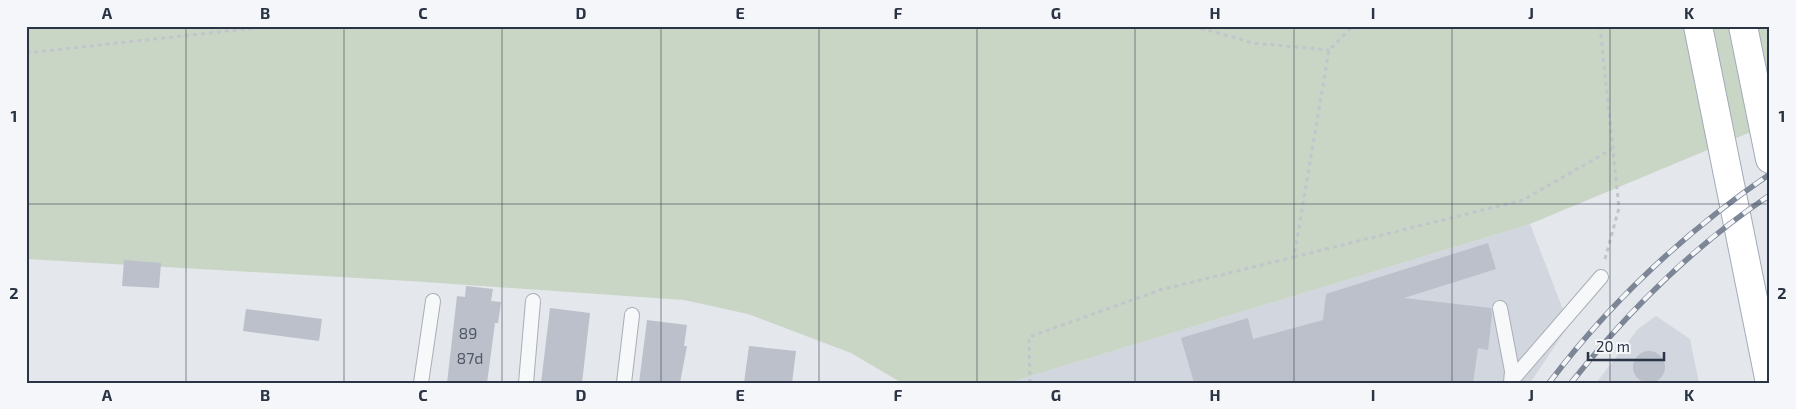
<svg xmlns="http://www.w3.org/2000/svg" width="1796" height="409" viewBox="0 0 1796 409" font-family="'Exo 2',sans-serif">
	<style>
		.built { fill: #d2d6de }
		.green { fill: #c9d6c5 }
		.building { fill: #bbc0ca }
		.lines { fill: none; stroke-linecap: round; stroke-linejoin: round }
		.lane-casing { stroke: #a9aeb7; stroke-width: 16 }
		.primary-casing { stroke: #a3abb8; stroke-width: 30 }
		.path { stroke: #c2c5cb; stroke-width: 3; stroke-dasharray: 4 4; stroke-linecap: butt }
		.lane { stroke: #f7f8fa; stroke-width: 14 }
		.primary { stroke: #fff; stroke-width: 28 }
		.rail-casing { stroke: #7d8696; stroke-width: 5.5 }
		.rail { stroke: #f4f6f9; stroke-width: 4; stroke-dasharray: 11; stroke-linecap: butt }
		.grid { fill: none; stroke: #2b3445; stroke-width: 1; stroke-opacity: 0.55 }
		.labels { text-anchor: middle; stroke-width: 4; stroke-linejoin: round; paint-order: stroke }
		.number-label { font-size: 16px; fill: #4f5766 }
		.neatline { fill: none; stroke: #2b3445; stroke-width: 2 }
		.grid-label { font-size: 16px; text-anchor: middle; font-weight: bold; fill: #2b3445 }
	</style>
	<rect width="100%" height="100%" fill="#e4e7ec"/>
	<g class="built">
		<path d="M1530,224L1569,325L1530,383H1008Z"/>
		<path d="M1656,316L1690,339L1699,383H1596L1638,329Z"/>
	</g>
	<path class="green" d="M26,26H1770V124L1530,224L1008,383H902L851,353L748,314L684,300L410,281L26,259Z"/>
	<g class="building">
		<path d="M1488,243L1496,269L1404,298L1491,308L1492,314L1488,350L1478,348L1473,383H1194L1181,338L1248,318L1253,339L1323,320L1326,294Z"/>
		<path d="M124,260L161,263L159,288L122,286Z"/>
		<path d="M466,286L493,289L491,301L501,302L498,323H495L487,383H447L457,296L465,297Z"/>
		<path d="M550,308L590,313L582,383H541Z"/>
		<path d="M246,309L322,319L319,341L243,331Z"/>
		<path d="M647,320L687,325L684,346H687L680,383H639Z"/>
		<path d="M749,346L796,351L792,383H744Z"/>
		<circle cx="1649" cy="367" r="16"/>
	</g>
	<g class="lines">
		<g class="lane-casing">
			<g id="lane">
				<path d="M1500,308L1512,371L1511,383"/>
				<path d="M1512,380L1601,277"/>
				<path d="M421,383L433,301"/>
				<path d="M526,383L533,301"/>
				<path d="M624,383L632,315"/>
			</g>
		</g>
		<g class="primary-casing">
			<g id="primary">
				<path d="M1698,26L1770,383"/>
				<path d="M1743,26L1770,159"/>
			</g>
		</g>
		<g class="path">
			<path d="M1193,26L1253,43L1329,50"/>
			<path d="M1600,26L1619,208L1605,259"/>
			<path d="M26,53L255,28L261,26"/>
			<path d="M1294,257L1523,200L1612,149"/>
			<path d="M1030,383L1029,337L1160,290L1294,257L1329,50L1353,26"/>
		</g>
		<use href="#lane" class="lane"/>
		<use href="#primary" class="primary"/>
		<g class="rail-casing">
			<g id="rail">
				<path d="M1549,383C1611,301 1685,232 1770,174"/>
				<path d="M1571,383C1629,310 1692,247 1770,195"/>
			</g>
		</g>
		<use href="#rail" class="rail"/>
	</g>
	<path class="grid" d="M186,26V383M344,26V383M502,26V383M661,26V383M819,26V383M977,26V383M1135,26V383M1294,26V383M1452,26V383M1610,26V383M26,204H1770"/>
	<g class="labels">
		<g class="number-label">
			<text x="468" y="339">89</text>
			<text x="470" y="364">87d</text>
		</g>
	</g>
	<rect width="1796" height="409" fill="none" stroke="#f4f6f9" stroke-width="55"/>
	<path d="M1588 352v8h76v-8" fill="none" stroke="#2b3445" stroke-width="2.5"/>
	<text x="1596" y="352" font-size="15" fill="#2b3445" stroke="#f4f6f9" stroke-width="4" paint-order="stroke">20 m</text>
	<rect x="28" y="28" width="1740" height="354" class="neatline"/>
	<g class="grid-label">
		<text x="107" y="19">A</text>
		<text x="265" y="19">B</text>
		<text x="423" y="19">C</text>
		<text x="581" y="19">D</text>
		<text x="740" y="19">E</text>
		<text x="898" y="19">F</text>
		<text x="1056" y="19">G</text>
		<text x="1215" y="19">H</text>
		<text x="1373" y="19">I</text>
		<text x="1531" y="19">J</text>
		<text x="1689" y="19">K</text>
		<text x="14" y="122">1</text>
		<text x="1782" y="122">1</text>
		<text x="14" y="299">2</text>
		<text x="1782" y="299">2</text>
		<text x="107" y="401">A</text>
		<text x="265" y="401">B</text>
		<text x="423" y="401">C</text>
		<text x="581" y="401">D</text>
		<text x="740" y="401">E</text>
		<text x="898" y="401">F</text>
		<text x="1056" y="401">G</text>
		<text x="1215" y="401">H</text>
		<text x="1373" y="401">I</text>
		<text x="1531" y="401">J</text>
		<text x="1689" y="401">K</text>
	</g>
</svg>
